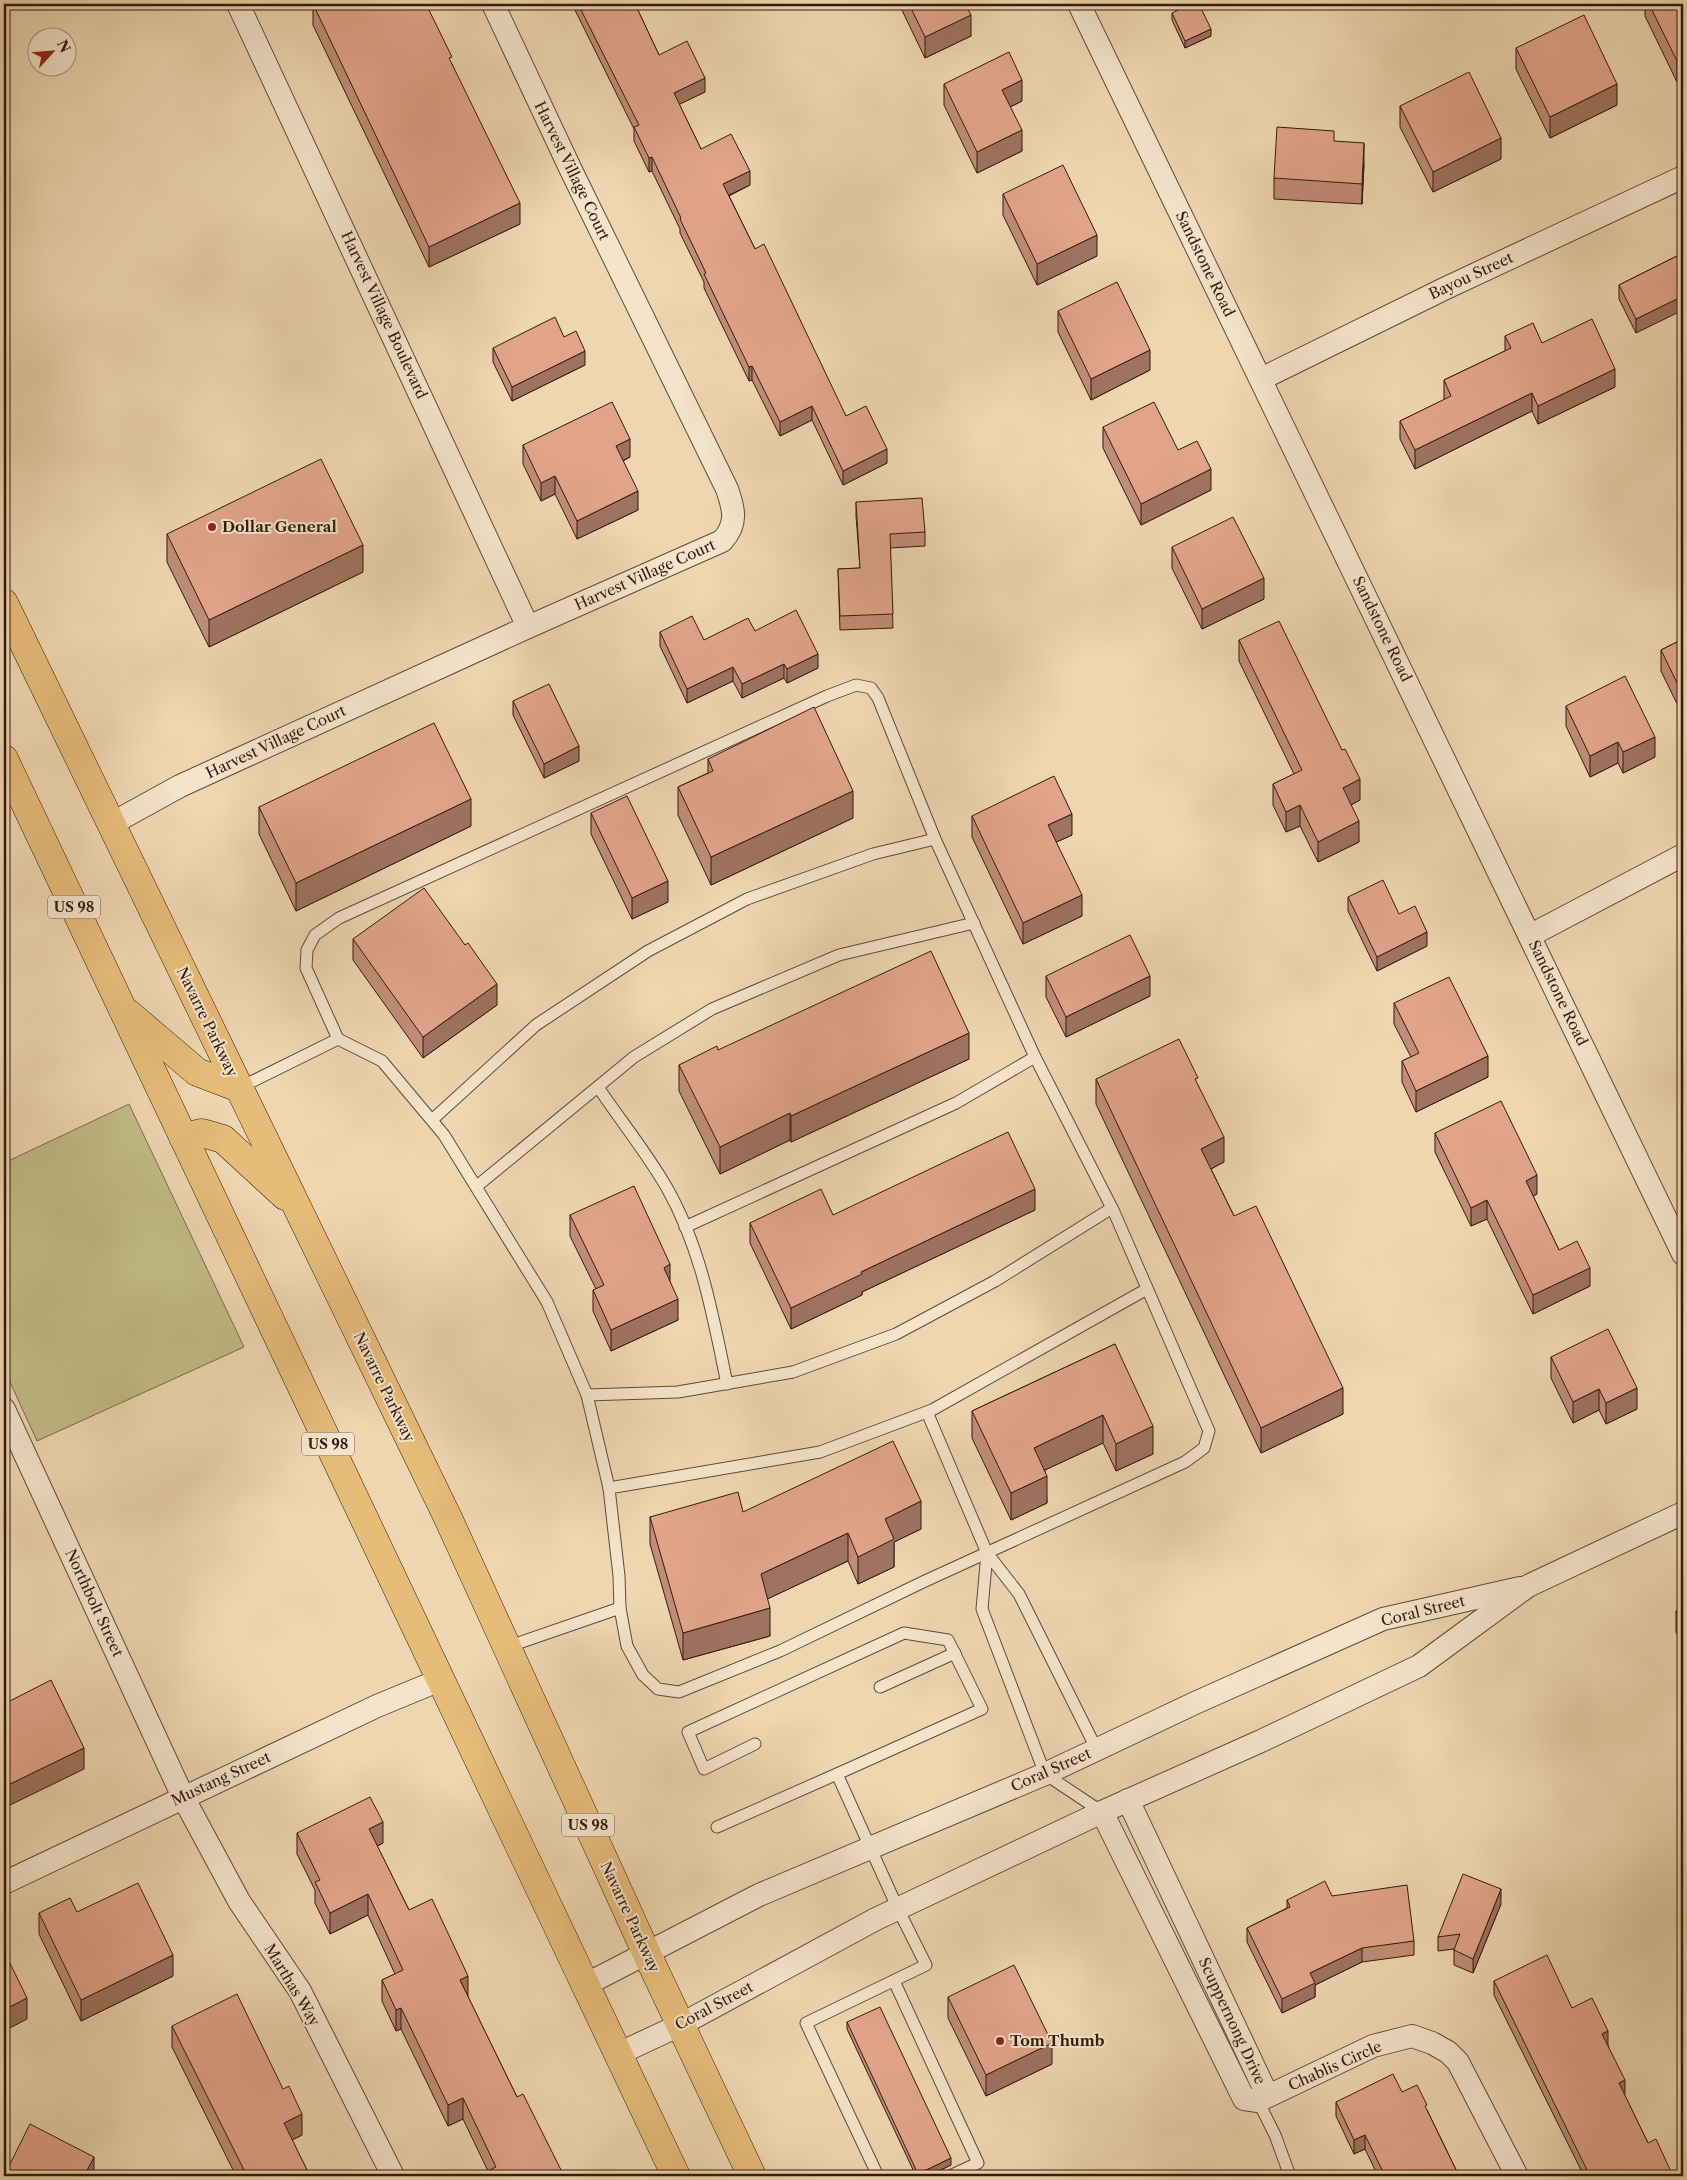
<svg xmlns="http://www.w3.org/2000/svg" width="1687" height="2180" viewBox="0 0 1687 2180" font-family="'Libre Caslon Text',serif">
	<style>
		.green { fill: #c1bb86; stroke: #7b6a4a }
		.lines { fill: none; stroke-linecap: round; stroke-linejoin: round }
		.lane-casing { stroke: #634837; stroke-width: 13 }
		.street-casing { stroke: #634837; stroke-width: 24 }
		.highway-casing { stroke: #35190e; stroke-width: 29 }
		.lane { stroke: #f4e4cc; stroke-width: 11 }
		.street { stroke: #f4e4cc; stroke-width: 22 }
		.highway { stroke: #e7bb78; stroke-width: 28 }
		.wall { fill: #c28d78; stroke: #35190e }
		.shaded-wall { fill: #9e7361; stroke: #35190e }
		.building { fill: #e1a48b; stroke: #35190e }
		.poi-dot { fill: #8f2418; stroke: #f4e4cc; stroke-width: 2 }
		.labels { text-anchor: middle; stroke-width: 4; stroke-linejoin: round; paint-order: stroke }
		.shield { fill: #f4e4cc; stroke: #6e5647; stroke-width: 1 }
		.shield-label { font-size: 14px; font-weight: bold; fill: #35190e }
		.street-label { font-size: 15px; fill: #35190e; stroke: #f4e4cc }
		.poi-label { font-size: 15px; font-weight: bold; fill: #35190e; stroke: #f4e4cc; text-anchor: start }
	</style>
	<rect width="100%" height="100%" fill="#eed6b1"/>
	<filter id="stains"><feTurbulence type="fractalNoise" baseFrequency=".004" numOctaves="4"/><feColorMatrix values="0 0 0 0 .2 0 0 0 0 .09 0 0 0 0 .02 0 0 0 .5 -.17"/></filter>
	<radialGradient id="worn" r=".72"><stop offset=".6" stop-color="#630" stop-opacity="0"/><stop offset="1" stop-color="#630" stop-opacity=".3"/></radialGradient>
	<path class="green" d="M129,1104L244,1347L37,1441L4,1369V1163Z"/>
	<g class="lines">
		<g class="lane-casing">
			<g id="lane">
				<path d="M338,1039L382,1061L444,1135L547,1302L587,1395L609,1488L619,1576L620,1608"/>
				<path d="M598,1087C620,1120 647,1153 667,1188C701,1248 713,1316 727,1384"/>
				<path d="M239,1088L338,1039L306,968L307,950L315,935L339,918L827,696L856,685L871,688L878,698L935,839L1035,1057L1114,1212L1209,1431L1204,1448L1185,1462L923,1582L780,1651L679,1692L658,1689L643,1675L627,1646L620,1608L507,1647"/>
				<path d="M432,1120L536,1025L648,951L747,899L873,854L935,839"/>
				<path d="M477,1186L634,1057L712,1009L839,955L974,923"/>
				<path d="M685,1227L956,1103L1035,1057"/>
				<path d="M587,1395L678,1392L793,1372L896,1334L995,1281L1112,1208"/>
				<path d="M927,1412L987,1553L1019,1594L1097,1750"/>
				<path d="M609,1488L820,1452L932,1410L1147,1289"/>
				<path d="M987,1553L982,1609L1045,1774L1102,1812"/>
				<path d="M880,1687L955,1653"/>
				<path d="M755,1744L704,1769L688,1732L904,1633L948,1640L982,1709L837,1774L898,1909L926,1965L806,2023L878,2176"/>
				<path d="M717,1827L837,1774"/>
				<path d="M894,1981L978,2163L950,2176"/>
				<path d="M1258,2101L1275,2135L1290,2176"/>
			</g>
		</g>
		<g class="street-casing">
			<g id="street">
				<path d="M238,4L528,627"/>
				<path d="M1079,4L1683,1254"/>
				<path d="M1261,379L1446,288L1683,177"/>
				<path d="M111,824L180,786L528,627L722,541C738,524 734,509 727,489L570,168L493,4"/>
				<path d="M1531,935L1683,855"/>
				<path d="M4,1409L183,1797L239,1901L300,1991L393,2176"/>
				<path d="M1128,1800L1263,2086L1264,2091L1258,2101"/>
				<path d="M1102,1812L1244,2099L1258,2101L1373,2046L1412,2036L1432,2043L1448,2052L1458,2062L1517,2176"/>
				<path d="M4,1883L377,1706L440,1680"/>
				<path d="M585,1985L759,1895L1045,1774L1195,1703L1383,1619L1520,1588"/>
				<path d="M618,2054L680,2025L876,1919L1102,1812L1261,1741L1419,1666L1528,1586L1683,1513"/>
			</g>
		</g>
		<g class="highway-casing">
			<g id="highway">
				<path d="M4,603L448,1518L646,1952L752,2176"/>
				<path d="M4,759L676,2176"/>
				<path d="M129,1014L197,1072L239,1088"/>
				<path d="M183,1137L202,1133L223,1139L285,1196"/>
			</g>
		</g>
		<use href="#lane" class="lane"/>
		<use href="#street" class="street"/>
		<use href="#highway" class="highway"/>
	</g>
	<g class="wall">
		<path d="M313,4L452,64L520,224L429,267L313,25Z"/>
		<path d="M572,4H635L659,55L705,92L679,104L701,149L750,185L729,196L755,249L846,416L887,463L843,485L812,420L780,436L752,380L749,381L704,288V282L680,233V229L652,171L649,172L634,141V129Z"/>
		<path d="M899,4H965L971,36L925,58Z"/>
		<path d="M1645,4H1683V79L1677,82L1645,16Z"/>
		<path d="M1172,13L1211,36L1185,48L1172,20Z"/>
		<path d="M1516,48L1617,105L1550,138L1516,69Z"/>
		<path d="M944,84L1022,101L1010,107L1022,151L977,173L944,105Z"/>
		<path d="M1400,106L1501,159L1433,192L1400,127Z"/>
		<path d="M1364,164L1362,204L1274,199V178Z"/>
		<path d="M1003,194L1097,256L1037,285L1003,215Z"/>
		<path d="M1683,253L1636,333L1619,299V285Z"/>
		<path d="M1058,311L1150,370L1091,400L1058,332Z"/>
		<path d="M1505,336L1542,343L1615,387L1538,424L1532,411L1415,469L1400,439V421L1444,400V380L1505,351Z"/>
		<path d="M564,337L585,365L512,401L493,362V348Z"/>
		<path d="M1103,427L1178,450L1211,490L1141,525L1103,448Z"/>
		<path d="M523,445L630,457L623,461L638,510L577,539L555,494L541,501L523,464Z"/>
		<path d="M856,502L925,532V546L890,548L893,628L840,630L838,569L860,568L856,516Z"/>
		<path d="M167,534L363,572L209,647L167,562Z"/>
		<path d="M1172,547L1264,599L1202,629L1172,568Z"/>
		<path d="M755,631L818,668L787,683L784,678L742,698L733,681L687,703L660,646V632L704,640Z"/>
		<path d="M1683,639V716L1661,671V650Z"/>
		<path d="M1239,640L1360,800L1351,805L1359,842L1318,862L1300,826L1286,832L1273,805V784L1294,774L1239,661Z"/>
		<path d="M513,701L579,761L544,778L513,715Z"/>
		<path d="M1566,706L1655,757L1623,773L1618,763L1590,777L1566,726Z"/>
		<path d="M708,759L853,818L711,885L678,815V787L708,773Z"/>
		<path d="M259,807L471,826L296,911L259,834Z"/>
		<path d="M591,813L668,902L632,919L591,834Z"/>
		<path d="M972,816L1072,835L1056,842L1082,916L1023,944L972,837Z"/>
		<path d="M1348,897L1427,946L1377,971L1348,911Z"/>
		<path d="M353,939L465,945L497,1005L423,1058L353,960Z"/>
		<path d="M1046,976L1150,996L1066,1037L1046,997Z"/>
		<path d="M1394,1003L1488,1077L1416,1112L1402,1082V1061L1411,1057L1394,1024Z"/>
		<path d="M718,1050L969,1059L791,1142L790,1140L720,1174L679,1091V1065Z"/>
		<path d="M1096,1079L1198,1085L1224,1162L1211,1169L1234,1216L1343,1414L1261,1453L1096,1104Z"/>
		<path d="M1435,1133L1537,1194L1533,1196L1559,1250L1590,1286L1533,1314L1487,1219L1471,1226L1435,1152Z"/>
		<path d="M1035,1210L862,1292V1295L791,1329L750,1243V1223L833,1215Z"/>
		<path d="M570,1215L670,1282L678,1320L611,1351L593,1311V1290L596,1289L570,1236Z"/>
		<path d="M1115,1344L1153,1454L1116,1471L1103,1443L1045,1470L1047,1503L1011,1520L972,1438V1411Z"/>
		<path d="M1551,1357L1637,1409L1606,1424L1599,1410L1573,1423L1551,1378Z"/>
		<path d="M743,1512L921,1529L894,1542V1567L858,1584L848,1561L767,1599L770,1636L683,1660L650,1544V1517Z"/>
		<path d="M1683,1607V1646L1676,1632V1611Z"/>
		<path d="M297,1833L383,1843L377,1846L409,1910L468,1997L517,2097L564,2176L488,2171L463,2119L448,2126L401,2029L396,2031L382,2001V1980L395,1974L368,1915L330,1934L315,1903V1890L297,1854Z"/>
		<path d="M1332,1896L1414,1941V1955L1362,1962L1315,1985V1997L1282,2013L1247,1942V1928L1287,1908V1900Z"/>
		<path d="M1501,1904L1473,1973L1454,1965V1949L1438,1951V1937Z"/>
		<path d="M77,1912L173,1976L81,2021L39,1934V1913Z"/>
		<path d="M1494,1981L1572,2008L1608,2045L1624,2094L1648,2143L1672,2176H1584L1494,1995Z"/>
		<path d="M948,1997L1052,2064L986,2096L948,2018Z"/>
		<path d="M847,2022L951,2165L928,2176H916L847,2029Z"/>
		<path d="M172,2026L302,2135L292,2140L310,2176H236L172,2047Z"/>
		<path d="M1402,2092L1427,2110L1459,2176H1378L1365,2149L1354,2154L1336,2116V2102Z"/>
	</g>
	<g class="shaded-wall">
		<path d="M971,15V36L925,58V37Z"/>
		<path d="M1211,29V36L1185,48V41Z"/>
		<path d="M1683,58V79L1677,82V61Z"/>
		<path d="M705,78V92L674,107V93Z"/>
		<path d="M1022,80V101L1002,111V90Z"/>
		<path d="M1617,84V105L1550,138V117Z"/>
		<path d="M1022,130V151L977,173V152Z"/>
		<path d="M1501,138V159L1433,192V172Z"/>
		<path d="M1364,143V164L1362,204V184Z"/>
		<path d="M652,157V171L649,172V158Z"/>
		<path d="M750,171V185L723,198V184Z"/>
		<path d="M520,203V224L429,267V247Z"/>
		<path d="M1097,235V256L1037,285V264Z"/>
		<path d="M1683,296V310L1636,333V319Z"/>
		<path d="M1150,350V370L1091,400V379Z"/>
		<path d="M585,351V365L512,401V387Z"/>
		<path d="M752,366V380L749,381V367Z"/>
		<path d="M1615,369V387L1538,424V406Z"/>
		<path d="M1532,393V411L1415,469V450Z"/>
		<path d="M812,406V420L780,436V422Z"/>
		<path d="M630,439V457L616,464V446Z"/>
		<path d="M887,449V463L843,485V471Z"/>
		<path d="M1211,469V490L1141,525V504Z"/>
		<path d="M555,476V494L541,501V483Z"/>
		<path d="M638,491V510L577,539V521Z"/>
		<path d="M363,545V572L209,647V620Z"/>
		<path d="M1264,578V599L1202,629V609Z"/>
		<path d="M818,654V668L787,683V669Z"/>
		<path d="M784,664V678L742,698V684Z"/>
		<path d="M733,667V681L687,703V689Z"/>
		<path d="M1655,737V757L1623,773V752Z"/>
		<path d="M1618,742V763L1590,777V756Z"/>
		<path d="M579,746V761L544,778V764Z"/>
		<path d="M1360,779V800L1343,809V788Z"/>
		<path d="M853,791V818L711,885V857Z"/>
		<path d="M471,799V826L296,911V883Z"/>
		<path d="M1300,805V826L1286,832V812Z"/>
		<path d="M1072,814V835L1048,846V825Z"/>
		<path d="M1359,821V842L1318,862V842Z"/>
		<path d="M668,881V902L632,919V898Z"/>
		<path d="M1082,895V916L1023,944V923Z"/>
		<path d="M1427,932V946L1377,971V957Z"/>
		<path d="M1150,976V996L1066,1037V1017Z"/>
		<path d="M497,984V1005L423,1058V1037Z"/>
		<path d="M969,1033V1059L791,1142V1116Z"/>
		<path d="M1488,1056V1077L1416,1112V1091Z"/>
		<path d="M790,1113V1140L720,1174V1147Z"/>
		<path d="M1224,1137V1162L1201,1174V1149Z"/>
		<path d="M1537,1175V1194L1526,1199V1181Z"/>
		<path d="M1035,1189V1210L862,1292V1295L791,1329V1308L861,1272Z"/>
		<path d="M1487,1200V1219L1471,1226V1208Z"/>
		<path d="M670,1264V1285L664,1268Z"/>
		<path d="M1590,1268V1286L1533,1314V1295Z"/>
		<path d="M678,1299V1320L611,1351V1330Z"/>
		<path d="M1343,1388V1414L1261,1453V1428Z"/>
		<path d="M1637,1388V1409L1606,1424V1403Z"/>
		<path d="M1599,1389V1410L1573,1423V1402Z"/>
		<path d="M1103,1415V1443L1034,1475V1448Z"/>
		<path d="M1153,1426V1454L1116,1471V1444Z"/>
		<path d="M1047,1476V1503L1011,1520V1493Z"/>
		<path d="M921,1501V1529L894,1542V1567L858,1584V1557L885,1519Z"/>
		<path d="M848,1533V1561L761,1602V1574Z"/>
		<path d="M770,1608V1636L683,1660V1633Z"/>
		<path d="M84,1748V1769L4,1808V1787Z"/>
		<path d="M383,1822V1843L369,1850V1829Z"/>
		<path d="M1501,1889V1904L1473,1973V1959Z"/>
		<path d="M368,1894V1915L330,1934V1913Z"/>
		<path d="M1362,1948V1962L1315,1985V1997L1282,2013V1999L1310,1973Z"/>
		<path d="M173,1955V1976L81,2021V2000Z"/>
		<path d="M468,1976V1997L460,1980Z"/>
		<path d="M27,1998V2019L4,2031V2010Z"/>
		<path d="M401,2008V2029L396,2031V2010Z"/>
		<path d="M1608,2031V2045L1602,2048V2034Z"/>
		<path d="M1052,2043V2064L986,2096V2075Z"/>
		<path d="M1625,2080V2094L1619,2097V2083Z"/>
		<path d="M463,2098V2119L448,2126V2105Z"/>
		<path d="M302,2114V2135L284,2144V2123Z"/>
		<path d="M1365,2135V2149L1354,2154V2140Z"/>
		<path d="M94,2157V2176H84Z"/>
		<path d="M951,2158V2165L928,2176H918V2174Z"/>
	</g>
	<g class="building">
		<path d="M313,4H426L452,57L449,58L520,203L429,247Z"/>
		<path d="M578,4H635L659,55L687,41L705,78L674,93L701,149L731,134L750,171L723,184L755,249L764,244L846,416L866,406L887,449L843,471L812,406L780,422L752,366L749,367L704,274L706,273L680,219L681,218L652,157L649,158L634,127L639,125Z"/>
		<path d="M909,4H965L971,15L925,37Z"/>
		<path d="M1190,4H1199L1211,29L1185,41L1172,13Z"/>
		<path d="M1649,4H1683V58L1677,61Z"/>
		<path d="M1584,15L1617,84L1550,117L1516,48Z"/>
		<path d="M1009,52L1022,80L1002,90L1022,130L977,152L944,84Z"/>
		<path d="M1469,72L1501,138L1433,172L1400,106Z"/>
		<path d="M1277,127L1334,131V141L1364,143L1362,184L1274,178Z"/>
		<path d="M1063,165L1097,235L1037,264L1003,194Z"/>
		<path d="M1683,253V296L1636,319L1619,285Z"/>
		<path d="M1117,282L1150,350L1091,379L1058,311Z"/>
		<path d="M555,317L564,337L576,331L585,351L512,387L493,348Z"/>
		<path d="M1592,319L1615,369L1538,406L1532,393L1415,450L1400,421L1451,396L1444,380L1511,348L1505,336L1533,323L1542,343Z"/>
		<path d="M612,402L630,439L616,446L638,491L577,521L555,476L541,483L523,445Z"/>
		<path d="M1154,402L1178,450L1197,441L1211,469L1141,504L1103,427Z"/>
		<path d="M321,459L363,545L209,620L167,534Z"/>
		<path d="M922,498L925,532L890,534L893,614L840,616L838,569L860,568L856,502Z"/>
		<path d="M1233,517L1264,578L1202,609L1172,547Z"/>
		<path d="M796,610L818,654L787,669L784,664L742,684L733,667L687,689L660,632L692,616L704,640L748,618L755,631Z"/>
		<path d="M1279,621L1342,750L1345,749L1360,779L1343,788L1359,821L1318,842L1300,805L1286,812L1273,784L1302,770L1239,640Z"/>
		<path d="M1683,639V695L1661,650Z"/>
		<path d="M1625,676L1655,737L1623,752L1618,742L1590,756L1566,706Z"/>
		<path d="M549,684L579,746L544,764L513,701Z"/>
		<path d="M814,707L853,791L711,857L678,787L713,771L708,759Z"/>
		<path d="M434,723L471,799L296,883L259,807Z"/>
		<path d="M1054,776L1072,814L1048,825L1082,895L1023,923L972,816Z"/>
		<path d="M627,796L668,881L632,898L591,813Z"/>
		<path d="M1383,880L1399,914L1415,906L1427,932L1377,957L1348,897Z"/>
		<path d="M424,888L465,945L468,943L497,984L423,1037L353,939Z"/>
		<path d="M1130,935L1150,976L1066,1017L1046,976Z"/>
		<path d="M931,951L969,1033L791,1116L790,1113L720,1147L679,1065L717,1046L718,1050Z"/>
		<path d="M1449,977L1488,1056L1416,1091L1402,1061L1419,1053L1394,1003Z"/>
		<path d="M1179,1039L1198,1078L1195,1079L1224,1137L1201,1149L1234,1216L1256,1206L1343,1388L1261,1428L1096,1079Z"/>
		<path d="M1501,1101L1537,1175L1526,1181L1559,1250L1577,1241L1590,1268L1533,1295L1487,1200L1471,1208L1435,1133Z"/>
		<path d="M1008,1132L1035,1189L861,1272L862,1274L791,1308L750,1223L821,1189L833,1215Z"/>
		<path d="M634,1186L670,1264L664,1268L678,1299L611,1330L593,1290L604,1285L570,1215Z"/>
		<path d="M1608,1329L1637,1388L1606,1403L1599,1389L1573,1402L1551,1357Z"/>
		<path d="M1115,1344L1153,1426L1116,1444L1103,1415L1034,1448L1047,1476L1011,1493L972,1411Z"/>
		<path d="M893,1441L921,1501L885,1519L894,1539L858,1557L848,1533L761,1574L770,1608L683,1633L650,1517L738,1492L743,1512Z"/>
		<path d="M1683,1607V1625L1676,1611Z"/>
		<path d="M51,1680L84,1748L4,1787V1704Z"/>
		<path d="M370,1797L383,1822L369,1829L409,1910L432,1899L468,1976L460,1980L517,2097L523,2094L564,2176H477L496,2167L463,2098L448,2105L401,2008L396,2010L382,1980L403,1970L368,1894L330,1913L315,1882L320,1880L297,1833Z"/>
		<path d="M1463,1874L1501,1889L1473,1959L1454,1950L1460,1934L1438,1937Z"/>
		<path d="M1325,1881L1332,1896L1407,1885L1414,1941L1362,1948L1310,1973L1315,1983L1282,1999L1247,1928L1290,1907L1287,1900Z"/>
		<path d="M138,1883L173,1955L81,2000L39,1913L70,1898L77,1912Z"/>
		<path d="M4,1951L27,1998L4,2010Z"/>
		<path d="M1547,1955L1572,2008L1592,1998L1608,2031L1602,2034L1625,2080L1619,2083L1648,2143L1656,2139L1672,2174L1667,2176H1590L1494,1981Z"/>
		<path d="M1014,1965L1052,2043L986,2075L948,1997Z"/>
		<path d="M237,1994L283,2089L289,2086L302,2114L284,2123L310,2176H247L172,2026Z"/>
		<path d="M880,2007L951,2158L918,2174L847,2022Z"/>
		<path d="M1393,2074L1402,2092L1417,2085L1427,2105L1425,2106L1459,2176H1385L1365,2135L1354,2140L1336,2102Z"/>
		<path d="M30,2124L94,2157L84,2176H4Z"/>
	</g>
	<g class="poi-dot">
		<circle cx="212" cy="527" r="5"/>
		<circle cx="1000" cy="2041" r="5"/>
	</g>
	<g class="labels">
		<g class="shield">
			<rect x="48" y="895.5" width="52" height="23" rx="4"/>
			<rect x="302" y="1432.5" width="52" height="23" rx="4"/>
			<rect x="562" y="1813.5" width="52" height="23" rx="4"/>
		</g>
		<g class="shield-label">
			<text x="74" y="912">US 98</text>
			<text x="328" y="1449">US 98</text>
			<text x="588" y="1830">US 98</text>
		</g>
		<g class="street-label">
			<text transform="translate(572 171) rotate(64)" y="5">Harvest Village Court</text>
			<text transform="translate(1205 264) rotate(64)" y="5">Sandstone Road</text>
			<text transform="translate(1471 276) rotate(-25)" y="5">Bayou Street</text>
			<text transform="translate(384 315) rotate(65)" y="5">Harvest Village Boulevard</text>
			<text transform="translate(645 575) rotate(-24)" y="5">Harvest Village Court</text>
			<text transform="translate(1382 629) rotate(64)" y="5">Sandstone Road</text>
			<text transform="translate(276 742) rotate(-25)" y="5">Harvest Village Court</text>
			<text transform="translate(1558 993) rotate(64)" y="5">Sandstone Road</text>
			<text transform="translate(207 1022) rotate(64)" y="5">Navarre Parkway</text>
			<text transform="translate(384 1387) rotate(64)" y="5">Navarre Parkway</text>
			<text transform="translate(94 1603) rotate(65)" y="5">Northbolt Street</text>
			<text transform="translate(1423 1611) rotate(-14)" y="5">Coral Street</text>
			<text transform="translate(1051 1770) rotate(-24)" y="5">Coral Street</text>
			<text transform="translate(221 1779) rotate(-25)" y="5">Mustang Street</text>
			<text transform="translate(630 1917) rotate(65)" y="5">Navarre Parkway</text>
			<text transform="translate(292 1985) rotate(59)" y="5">Marthas Way</text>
			<text transform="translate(714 2006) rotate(-28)" y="5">Coral Street</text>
			<text transform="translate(1232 2021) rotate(65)" y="5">Scuppernong Drive</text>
			<text transform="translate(1335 2066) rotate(-24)" y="5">Chablis Circle</text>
		</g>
		<g class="poi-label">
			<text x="222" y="532">Dollar General</text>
			<text x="1010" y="2046">Tom Thumb</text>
		</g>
	</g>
	<rect width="1687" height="2180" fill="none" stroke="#eed6b1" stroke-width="20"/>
	<rect x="5" y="5" width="1677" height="2170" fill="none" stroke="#35190e" stroke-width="2.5"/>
	<rect x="10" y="10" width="1667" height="2160" fill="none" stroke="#35190e"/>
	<g transform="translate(52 52) rotate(64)"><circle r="24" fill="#f4e4cc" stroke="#a89380"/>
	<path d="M0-4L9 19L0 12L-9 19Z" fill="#8f2418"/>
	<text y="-8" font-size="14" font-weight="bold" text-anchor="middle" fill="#35190e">N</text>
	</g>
	<rect width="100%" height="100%" filter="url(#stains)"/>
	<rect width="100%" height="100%" fill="url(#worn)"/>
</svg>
